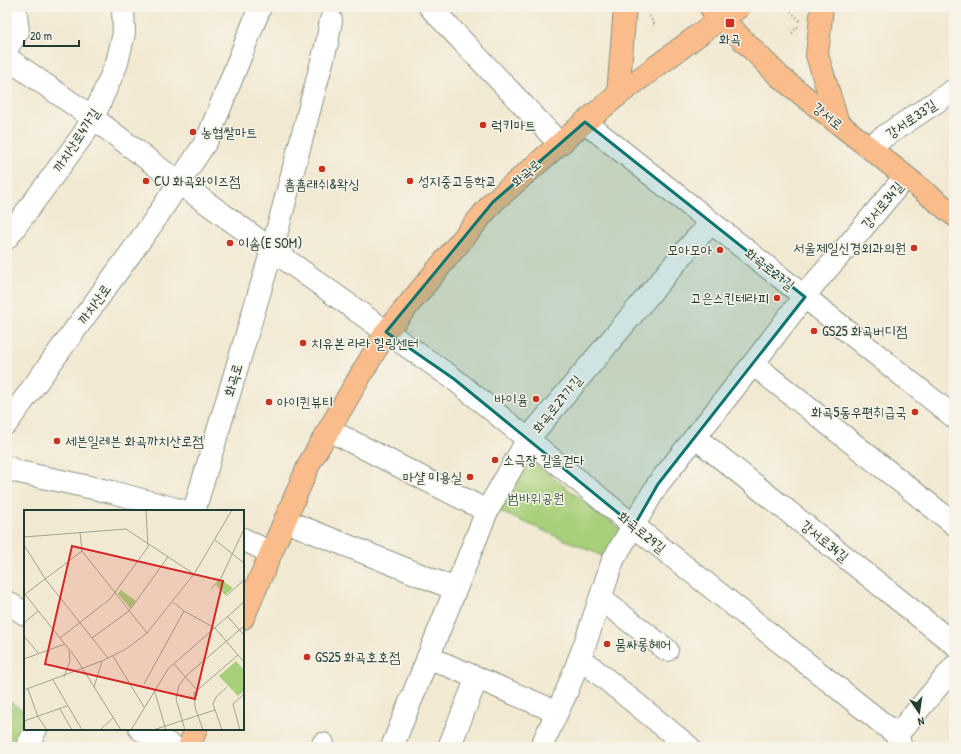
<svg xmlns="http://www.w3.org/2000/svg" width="961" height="754" viewBox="0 0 961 754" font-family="'Patrick Hand','Poor Story',sans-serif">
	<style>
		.green { fill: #a8cf7a; stroke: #648657 }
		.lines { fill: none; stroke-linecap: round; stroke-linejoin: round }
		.minor-casing { stroke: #889383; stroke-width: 24 }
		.major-casing { stroke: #889383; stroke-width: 24 }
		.path { stroke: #889383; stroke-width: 2.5; stroke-dasharray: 1 3; stroke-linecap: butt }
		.minor { stroke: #fff; stroke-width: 22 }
		.major { stroke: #f9bc8a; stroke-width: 22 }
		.marked { fill: #0f766e; fill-opacity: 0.2; stroke: #0f766e; stroke-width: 3; stroke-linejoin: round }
		.poi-dot { fill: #c8321e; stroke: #f7f3e8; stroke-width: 1.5 }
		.labels { text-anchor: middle; stroke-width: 3; stroke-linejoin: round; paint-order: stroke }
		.poi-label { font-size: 14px; fill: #1f3d34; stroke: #f7f3e8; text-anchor: start }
		.street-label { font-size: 14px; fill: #1f3d34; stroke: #f7f3e8 }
		.park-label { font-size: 14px; fill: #3a5a42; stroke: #f7f3e8 }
		.inset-road { fill: none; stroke: #9ea493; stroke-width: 1 }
		.view { fill: #d62828; fill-opacity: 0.15; stroke: #d62828; stroke-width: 2 }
		.inset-edge { fill: none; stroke: #1f3d34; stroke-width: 2 }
	</style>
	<rect width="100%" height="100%" fill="#f7f3e8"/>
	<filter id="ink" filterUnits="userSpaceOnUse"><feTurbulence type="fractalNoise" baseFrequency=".025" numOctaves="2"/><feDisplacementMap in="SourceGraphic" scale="8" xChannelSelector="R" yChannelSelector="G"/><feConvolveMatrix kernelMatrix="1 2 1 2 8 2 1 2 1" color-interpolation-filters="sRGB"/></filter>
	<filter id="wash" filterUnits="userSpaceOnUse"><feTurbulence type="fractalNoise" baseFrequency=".012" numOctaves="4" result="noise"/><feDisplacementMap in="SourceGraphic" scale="16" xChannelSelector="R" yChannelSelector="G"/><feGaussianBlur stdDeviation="0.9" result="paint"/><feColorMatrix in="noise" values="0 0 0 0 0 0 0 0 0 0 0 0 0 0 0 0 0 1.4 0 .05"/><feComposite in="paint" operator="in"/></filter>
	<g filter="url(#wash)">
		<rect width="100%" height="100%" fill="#f2e9d2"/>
		<g class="green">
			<path d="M527,458L621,529L605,557L496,510Z"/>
			<path d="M7,700L25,712L24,747H7Z"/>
		</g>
	</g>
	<g filter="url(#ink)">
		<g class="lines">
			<g class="minor-casing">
				<g id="minor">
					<path d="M430,7L560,144"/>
					<path d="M7,48L18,31L15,7"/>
					<path d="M7,58L93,118L179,183L381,328L454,379L634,526L897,735"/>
					<path d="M585,122L805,297L954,417"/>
					<path d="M868,147L954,90"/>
					<path d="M7,238L83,135L93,118L117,63L124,33L123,7"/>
					<path d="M753,364L954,524"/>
					<path d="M7,423L152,224L207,140L260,7"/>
					<path d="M329,430L487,511"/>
					<path d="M696,438L954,644"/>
					<path d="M7,467L19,472L112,492L183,511"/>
					<path d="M194,511L272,250L327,43L331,20"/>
					<path d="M286,521L455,589"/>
					<path d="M243,539L271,553"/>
					<path d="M601,599L667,650"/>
					<path d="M7,602L25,614"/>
					<path d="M428,657L557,712"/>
					<path d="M580,658L689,747"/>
					<path d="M140,729L174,747"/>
					<path d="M27,747L36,729"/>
					<path d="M322,747L323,744"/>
					<path d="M392,747L487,511L528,439L694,241L712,223"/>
					<path d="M449,747L477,678"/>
					<path d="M541,747L566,693L585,644L613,560L658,484L753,364L813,285L845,249L905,177"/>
					<path d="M901,747L897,735L954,667"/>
				</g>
			</g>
			<g class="major-casing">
				<g id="major">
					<path d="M822,7L817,55L838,123"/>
					<path d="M711,8L780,77L954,215"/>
					<path d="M618,95L625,7"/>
					<path d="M243,618L310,462L386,332L493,202L585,122L618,95L721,18L739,7"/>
					<path d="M189,747L196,729"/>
				</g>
			</g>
			<g class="path">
				<path d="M652,7L647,12L654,24"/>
				<path d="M791,11L800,21"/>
				<path d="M792,33L799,25"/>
			</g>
			<use href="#minor" class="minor"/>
			<use href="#major" class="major"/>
		</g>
	</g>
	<path class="marked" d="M585,122L805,297L658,484L634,526L454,379L386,332L493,202Z"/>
	<g class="poi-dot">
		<rect x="725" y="18" width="10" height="10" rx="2"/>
		<circle cx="483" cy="125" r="4"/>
		<circle cx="193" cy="132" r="4"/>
		<circle cx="322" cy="169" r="4"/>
		<circle cx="146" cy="181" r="4"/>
		<circle cx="410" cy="181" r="4"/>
		<circle cx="230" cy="243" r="4"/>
		<circle cx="914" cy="248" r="4"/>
		<circle cx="720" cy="250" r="4"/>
		<circle cx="777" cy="298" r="4"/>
		<circle cx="814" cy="331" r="4"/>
		<circle cx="303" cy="343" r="4"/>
		<circle cx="536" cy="399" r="4"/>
		<circle cx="269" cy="402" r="4"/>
		<circle cx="915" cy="412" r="4"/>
		<circle cx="57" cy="441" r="4"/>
		<circle cx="495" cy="460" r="4"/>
		<circle cx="470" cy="477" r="4"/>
		<circle cx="607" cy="644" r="4"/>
		<circle cx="307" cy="657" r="4"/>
	</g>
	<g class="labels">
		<g class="poi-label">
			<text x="730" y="44" text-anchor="middle">화곡</text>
			<text x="491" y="130">럭키마트</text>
			<text x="201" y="137">농협쌀마트</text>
			<text x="154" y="186">CU 화곡와이즈점</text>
			<text x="418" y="186">성지중고등학교</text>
			<text x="322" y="189" text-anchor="middle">춈춈래쉬&amp;왁싱</text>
			<text x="238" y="248">이솜(E SOM)</text>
			<text x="906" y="253" text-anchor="end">서울제일신경외과의원</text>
			<text x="712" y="255" text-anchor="end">모아모아</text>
			<text x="769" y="303" text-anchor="end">고은스킨테라피</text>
			<text x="822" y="336">GS25 화곡버디점</text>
			<text x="311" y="348">치유본 라라 힐링센터</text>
			<text x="528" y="404" text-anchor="end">바이윰</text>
			<text x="277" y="407">아이퀸뷰티</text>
			<text x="907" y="417" text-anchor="end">화곡5동우편취급국</text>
			<text x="65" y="446">세븐일레븐 화곡까치산로점</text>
			<text x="503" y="465">소극장 길을걷다</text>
			<text x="462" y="482" text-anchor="end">마샬 미용실</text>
			<text x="615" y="649">뭄싸롱헤어</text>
			<text x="315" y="662">GS25 화곡호호점</text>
		</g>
		<g class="street-label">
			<text transform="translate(828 116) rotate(39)" y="5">강서로</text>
			<text transform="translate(911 119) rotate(-34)" y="5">강서로33길</text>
			<text transform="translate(76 140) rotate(-57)" y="5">까치산로4가길</text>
			<text transform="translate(526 173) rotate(-41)" y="5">화곡로</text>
			<text transform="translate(882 205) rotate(-50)" y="5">강서로34길</text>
			<text transform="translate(770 269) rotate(38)" y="5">화곡로27길</text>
			<text transform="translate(94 304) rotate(-54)" y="5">까치산로</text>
			<text transform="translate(233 380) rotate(-74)" y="5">화곡로</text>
			<text transform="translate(557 404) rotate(-51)" y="5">화곡로27가길</text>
			<text transform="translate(642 532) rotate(39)" y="5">화곡로29길</text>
			<text transform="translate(825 541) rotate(39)" y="5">강서로34길</text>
		</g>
		<g class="park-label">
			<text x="536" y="503">범바위공원</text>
		</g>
	</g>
	<g transform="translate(24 510)">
		<rect width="220" height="220" fill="#f2e9d2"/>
		<path d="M196,69L209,78L201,85L192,75ZM97,80L112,91L106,98L94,84ZM212,151L220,160V181L214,186L195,166Z" fill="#a8cf7a"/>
		<path class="inset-road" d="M0,27L102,19L170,64M191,30L220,53M0,35L22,70L84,148M58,41L123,123M187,79L197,68L220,19M0,83L52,148L97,220M0,85L58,41L56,22M202,86L220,70M149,92L160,101L191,118L220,152M204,107L220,125M0,113L14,101M0,126L15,144M36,128L86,89L124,37L122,0M68,128L105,101L144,47M89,146L120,197M0,149L41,134M150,154L173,180M40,167L46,151L45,140M29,170L58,220M120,174L160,101M70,177L78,151M4,179L14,207L23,220M130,179L142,220M0,180L78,151L102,139L123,123L170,64L208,0M36,199L48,220M0,211L43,196M76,220L89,208M107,220L144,159L220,92M129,220L191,200M161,220L152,189L155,175L163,165L220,116M179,220L171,197L170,183L214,145M198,220L189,194L192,187L203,177M216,220L209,194L220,184"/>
		<path class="view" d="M48,36L199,71L171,189L21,154Z"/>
		<rect width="220" height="220" class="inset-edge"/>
	</g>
	<rect width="961" height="754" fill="none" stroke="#f7f3e8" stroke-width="24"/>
	<g transform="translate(919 712) rotate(167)" stroke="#f7f3e8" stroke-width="3" paint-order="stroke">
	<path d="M0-3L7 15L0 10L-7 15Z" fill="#1f3d34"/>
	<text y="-6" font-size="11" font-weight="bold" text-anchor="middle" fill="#1f3d34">N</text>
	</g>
	<path d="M24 40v6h55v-6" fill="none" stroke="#1f3d34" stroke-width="2"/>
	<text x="30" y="40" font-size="12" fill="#1f3d34" stroke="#f7f3e8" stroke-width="3" paint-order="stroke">20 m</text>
</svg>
